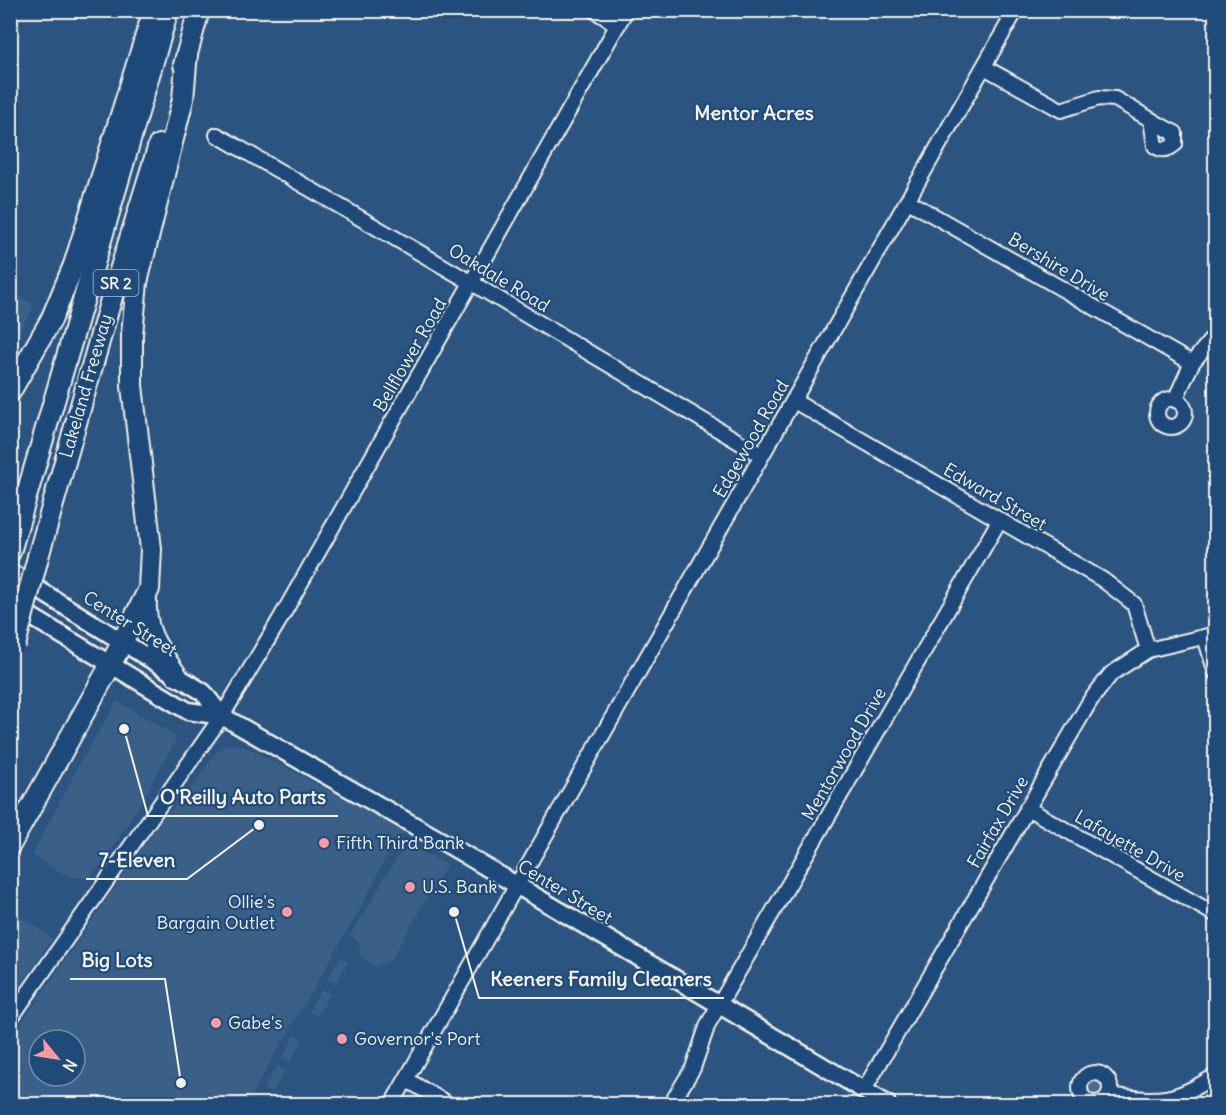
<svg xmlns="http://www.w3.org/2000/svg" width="1226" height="1115" viewBox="0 0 1226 1115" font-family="Delius,sans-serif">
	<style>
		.built { fill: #3b6088; fill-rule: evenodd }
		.green { fill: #496b90; stroke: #9eaebc; stroke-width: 1.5 }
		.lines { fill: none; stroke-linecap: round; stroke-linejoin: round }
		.minor-casing { stroke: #f4f1e8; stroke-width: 18 }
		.major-casing { stroke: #f4f1e8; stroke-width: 21 }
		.highway-casing { stroke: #f4f1e8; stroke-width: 24 }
		.minor { stroke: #1f4a7a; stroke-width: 14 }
		.major { stroke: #1f4a7a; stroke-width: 16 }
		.highway { stroke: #1f4a7a; stroke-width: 20 }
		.highway-bridge-casing { stroke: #f4f1e8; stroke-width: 24; stroke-linecap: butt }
		.highway-bridge { stroke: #1f4a7a; stroke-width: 20 }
		.poi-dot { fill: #ff9aa2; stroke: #1f4a7a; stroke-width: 2 }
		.labels { text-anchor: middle; stroke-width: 4.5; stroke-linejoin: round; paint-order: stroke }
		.shield { fill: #1f4a7a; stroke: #b4bfc7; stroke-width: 1.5 }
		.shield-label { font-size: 16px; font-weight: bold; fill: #f4f1e8 }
		.street-label { font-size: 18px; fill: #f4f1e8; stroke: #1f4a7a }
		.poi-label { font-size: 18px; fill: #f4f1e8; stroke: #1f4a7a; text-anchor: start }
		.neighbourhood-label { font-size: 20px; font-weight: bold; fill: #f4f1e8; stroke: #1f4a7a }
		.leader { fill: none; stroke: #f4f1e8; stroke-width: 2 }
		.callout-dot { fill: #f4f1e8; stroke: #1f4a7a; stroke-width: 2 }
		.callout-label { font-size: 20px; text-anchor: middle; font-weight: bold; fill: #f4f1e8; stroke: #1f4a7a; stroke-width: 4.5; stroke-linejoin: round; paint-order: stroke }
	</style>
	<rect width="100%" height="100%" fill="#2c5481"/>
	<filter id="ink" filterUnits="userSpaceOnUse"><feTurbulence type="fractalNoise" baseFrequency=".0167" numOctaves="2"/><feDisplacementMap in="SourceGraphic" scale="12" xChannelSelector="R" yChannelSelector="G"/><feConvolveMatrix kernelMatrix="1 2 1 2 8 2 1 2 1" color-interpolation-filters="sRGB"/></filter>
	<g filter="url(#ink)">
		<g class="built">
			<path d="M11,277L18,283L21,298L34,305L11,348Z"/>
			<path d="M117,701L172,733L176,739L141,803L104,861L89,878L69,877L32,855L81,761Z"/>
			<path d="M228,745L244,746L407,832L396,837L362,905L246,1104H11V1039L162,819L190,790L219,749ZM39,1040H75V1076H39Z"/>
			<path d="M410,845L446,865L392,959L376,967L360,956V944L350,936L398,856Z"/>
			<path d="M15,912L52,939L11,999V916Z"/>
			<path d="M340,957L348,962L335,984L327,979Z"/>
			<path d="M322,989L330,994L317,1016L309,1011Z"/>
			<path d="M295,1035L303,1040L290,1062L282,1057Z"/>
			<path d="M277,1066L285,1071L272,1093L264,1088Z"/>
		</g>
		<circle class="green" cx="1095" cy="1087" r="12"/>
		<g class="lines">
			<g class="minor-casing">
				<g id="minor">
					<path d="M594,10L618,25"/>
					<path d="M984,67L1061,110L1099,98L1115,99L1167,129L1175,133V144C1168,150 1163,151 1155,146L1151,120"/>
					<path d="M217,135L472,283L761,455"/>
					<path d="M908,201L1192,363"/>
					<circle cx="1171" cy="413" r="14"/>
					<path d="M1175,400L1192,363L1216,334"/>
					<path d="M794,401L1103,580L1134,604L1148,650"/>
					<path d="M1205,637L1216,673"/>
					<path d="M1027,808L1216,915"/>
					<path d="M10,1019L222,716L279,621L626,10"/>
					<circle cx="1095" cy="1088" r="15"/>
					<path d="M407,1080L448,1104"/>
					<path d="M864,1090L1090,701L1111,674L1148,650L1216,634"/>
					<path d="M1109,1095C1158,1101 1172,1104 1216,1075"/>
					<path d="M392,1104L1016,10"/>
					<path d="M671,1104L693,1068L708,1024L999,521"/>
					<path d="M1210,1104L1216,1096"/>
				</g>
			</g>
			<g class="major-casing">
				<g id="major">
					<path d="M10,572L203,692L222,716"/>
					<path d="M10,604L188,711L222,716L452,847L887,1104"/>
				</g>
			</g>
			<g class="highway-casing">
				<g id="highway">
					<path d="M184,65L199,10"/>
					<path d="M10,392L51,320L74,265L154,10"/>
					<path d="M10,552L168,10"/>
					<path d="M38,557L110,303L159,145"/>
					<path d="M146,597C144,633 157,647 177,676"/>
					<path d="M10,845L110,666L149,589L151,549L132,386V334L137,282L183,99L187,53"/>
				</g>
			</g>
			<use href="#minor" class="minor"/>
			<use href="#major" class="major"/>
			<use href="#highway" class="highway"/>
			<g class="highway-bridge-casing">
				<path id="highway-bridge" d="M15,645L38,557"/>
			</g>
			<use href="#highway-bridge" class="highway-bridge"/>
		</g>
	</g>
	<g class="poi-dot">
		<circle cx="324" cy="843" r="6"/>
		<circle cx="410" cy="887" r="6"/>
		<circle cx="287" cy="912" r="6"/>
		<circle cx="216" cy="1023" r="6"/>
		<circle cx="342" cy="1039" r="6"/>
	</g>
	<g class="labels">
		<rect class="shield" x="93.5" y="270" width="45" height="26" rx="4.5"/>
		<g class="shield-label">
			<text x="116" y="289">SR 2</text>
		</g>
		<g class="street-label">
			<text transform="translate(1059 267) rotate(31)" y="6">Bershire Drive</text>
			<text transform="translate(499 278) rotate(31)" y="6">Oakdale Road</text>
			<text transform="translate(410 355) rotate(-60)" y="6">Bellflower Road</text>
			<text transform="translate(86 386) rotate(-74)" y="6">Lakeland Freeway</text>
			<text transform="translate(751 439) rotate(-60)" y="6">Edgewood Road</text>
			<text transform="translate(995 497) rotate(30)" y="6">Edward Street</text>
			<text transform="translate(130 624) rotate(32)" y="6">Center Street</text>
			<text transform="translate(844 754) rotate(-60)" y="6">Mentorwood Drive</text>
			<text transform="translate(998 822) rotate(-60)" y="6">Fairfax Drive</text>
			<text transform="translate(1130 846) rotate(30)" y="6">Lafayette Drive</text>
			<text transform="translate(565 892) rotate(31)" y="6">Center Street</text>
		</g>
		<g class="poi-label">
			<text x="336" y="849">Fifth Third Bank</text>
			<text x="422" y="893">U.S. Bank</text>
			<text x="275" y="908" text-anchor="end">Ollie's<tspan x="275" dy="21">Bargain Outlet</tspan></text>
			<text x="228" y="1029">Gabe's</text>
			<text x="354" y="1045">Governor's Port</text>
		</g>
		<g class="neighbourhood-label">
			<text x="754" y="120">Mentor Acres</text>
		</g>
	</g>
	<path class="leader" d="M124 729L148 816H338M259 825L187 879H86M181 1083L165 979H70M454 912L479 998H724"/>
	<g class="callout-dot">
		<circle cx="124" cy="729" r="6"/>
		<circle cx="259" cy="825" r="6"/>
		<circle cx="181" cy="1083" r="6"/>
		<circle cx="454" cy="912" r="6"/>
	</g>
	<g class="callout-label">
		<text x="243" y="804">O'Reilly Auto Parts</text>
		<text x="137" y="867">7-Eleven</text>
		<text x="117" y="967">Big Lots</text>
		<text x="601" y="986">Keeners Family Cleaners</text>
	</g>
	<rect width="1226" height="1115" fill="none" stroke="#1f4a7a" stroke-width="36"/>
	<rect x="18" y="18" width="1190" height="1079" fill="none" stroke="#f4f1e8" stroke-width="2" filter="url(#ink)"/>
	<g transform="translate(57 1058) rotate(120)"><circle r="28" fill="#1f4a7a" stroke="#748da6" stroke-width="1.5"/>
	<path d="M0-4.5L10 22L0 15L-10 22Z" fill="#ff9aa2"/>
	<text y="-9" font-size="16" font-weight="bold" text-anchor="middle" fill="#f4f1e8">N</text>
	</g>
</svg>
